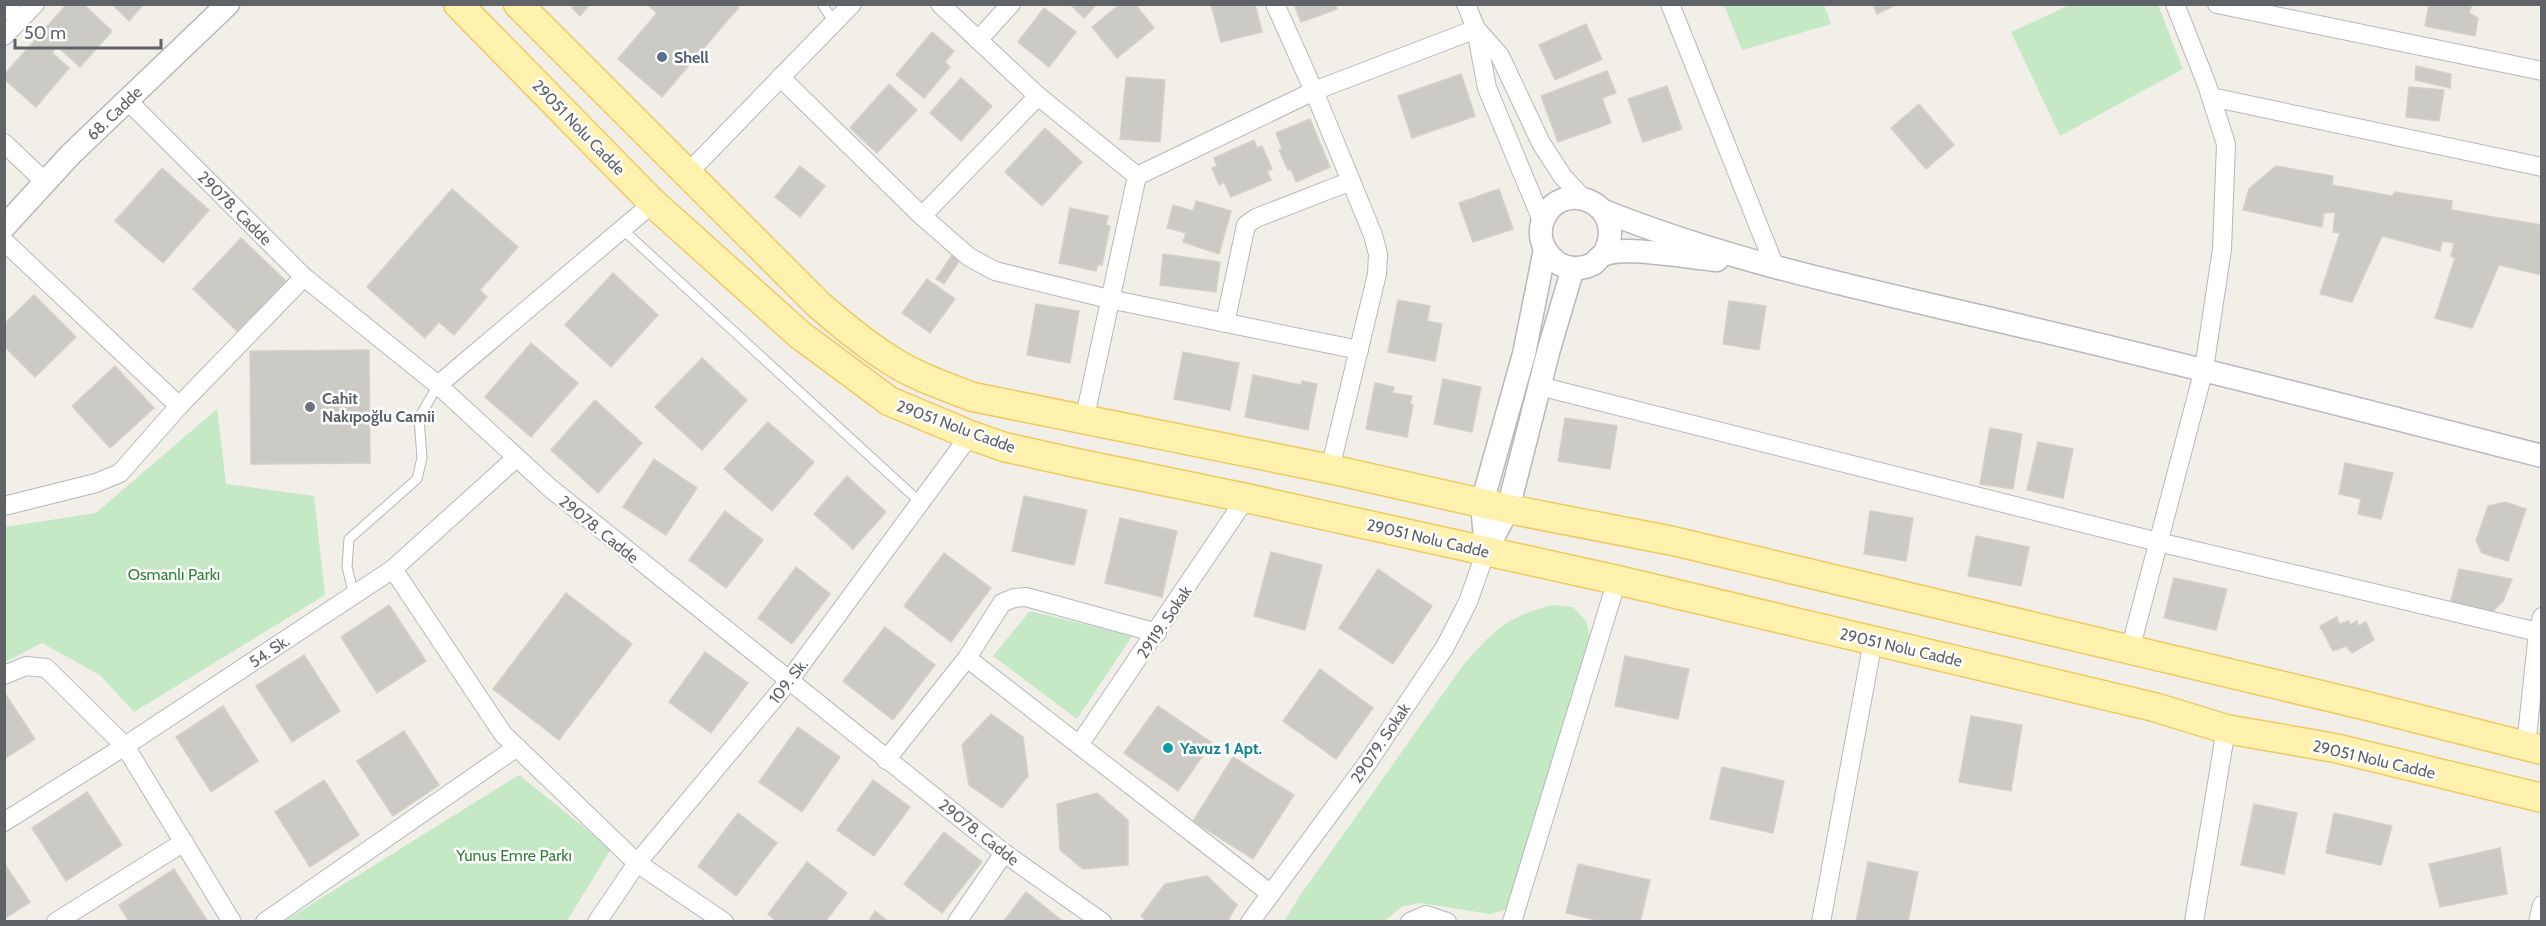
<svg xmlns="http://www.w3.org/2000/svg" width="2546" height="926" viewBox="0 0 2546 926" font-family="Cabin,sans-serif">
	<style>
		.green { fill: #c5e8c5 }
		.building { fill: #cccac5; stroke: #d6d1c6; stroke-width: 1.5 }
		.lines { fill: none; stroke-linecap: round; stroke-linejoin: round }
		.service-casing { stroke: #b5b8bc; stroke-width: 11 }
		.minor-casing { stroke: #b5b8bc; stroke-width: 20 }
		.tertiary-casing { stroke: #b5b8bc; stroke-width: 25 }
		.primary-casing { stroke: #f2c960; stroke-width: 31 }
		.service { stroke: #fff; stroke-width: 9 }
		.minor { stroke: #fff; stroke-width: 18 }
		.tertiary { stroke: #fff; stroke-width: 22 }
		.primary { stroke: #fff2af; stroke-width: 28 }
		.service-dot { fill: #5c6f8a; stroke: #fff; stroke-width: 2 }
		.worship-dot { fill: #6b7280; stroke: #fff; stroke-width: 2 }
		.culture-dot { fill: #0f9aa8; stroke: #fff; stroke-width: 2 }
		.labels { text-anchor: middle; stroke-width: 5; stroke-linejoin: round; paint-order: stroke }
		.service-label { font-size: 16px; font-weight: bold; fill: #4e5e75; stroke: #fff; text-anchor: start }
		.street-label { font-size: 16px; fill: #5f6368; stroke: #fff }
		.worship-label { font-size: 16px; font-weight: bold; fill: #5b616d; stroke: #fff; text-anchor: start }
		.park-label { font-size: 16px; fill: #348238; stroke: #fff }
		.culture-label { font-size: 16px; font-weight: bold; fill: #0d838f; stroke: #fff; text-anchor: start }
	</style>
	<rect width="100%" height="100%" fill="#f1efe8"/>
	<g class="green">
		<path d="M1724,5H1824L1831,24L1742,50Z"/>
		<path d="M2070,5H2158L2183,69L2060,136L2011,32Z"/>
		<path d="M217,409L226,484L314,496L325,595L134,712L100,675L42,643L5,662V527L96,513Z"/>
		<path d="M1553,605L1573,607L1586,621L1590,637L1511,908L1490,914L1421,903L1403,906L1384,921L1284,922L1299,897L1464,664C1495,629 1506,617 1553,605Z"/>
		<path d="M1030,611L1132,636L1077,719L993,656Z"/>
		<path d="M519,775L611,849L567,921L283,922Z"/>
	</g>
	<g class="building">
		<path d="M67,4H83L112,31L80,67L57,46L52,53L69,68L36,107L4,79V75Z"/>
		<path d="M112,4H144L129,21Z"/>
		<path d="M575,4H590L580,16L572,8Z"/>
		<path d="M647,4H736L739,7L662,97L618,59L657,13Z"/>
		<path d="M1070,4H1097L1084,18Z"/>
		<path d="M1120,4H1135L1154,28L1117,58L1092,27Z"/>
		<path d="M1211,4H1255L1262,32L1221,42Z"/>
		<path d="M1294,4H1335L1337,9L1301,22Z"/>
		<path d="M1873,4H1898L1877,14Z"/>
		<path d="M2429,4H2472L2469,13L2478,18L2475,36L2425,26Z"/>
		<path d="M1044,8L1076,32L1049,67L1018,42Z"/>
		<path d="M1586,24L1602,59L1555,80L1539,45Z"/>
		<path d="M932,32L954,51L945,62L950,67L924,98L896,75Z"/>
		<path d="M2416,66L2451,74L2450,88L2415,80Z"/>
		<path d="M1607,71L1616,93L1602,98L1611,123L1558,142L1541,96Z"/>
		<path d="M1461,74L1475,116L1412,138L1398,96Z"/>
		<path d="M1126,77L1165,80L1160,142L1120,139Z"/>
		<path d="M961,78L992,106L961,141L930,113Z"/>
		<path d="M889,84L917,110L877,153L850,128Z"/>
		<path d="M1667,86L1682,129L1643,142L1628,99Z"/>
		<path d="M2409,87L2444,90L2439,121L2406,117Z"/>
		<path d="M1919,104L1954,145L1926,169L1891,128Z"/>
		<path d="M1310,119L1330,167L1296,182L1291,169L1288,170L1279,150L1282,148L1276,133Z"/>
		<path d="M1045,128L1082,162L1042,206L1005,172Z"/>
		<path d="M1254,140L1257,148L1262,146L1272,169L1267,171L1271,180L1231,197L1224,182L1219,185L1212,168L1217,166L1214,158Z"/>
		<path d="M800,166L825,186L800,217L775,197Z"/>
		<path d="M2276,166L2333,176L2332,185L2392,196L2395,192L2452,201L2451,210L2542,225V275L2499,265L2472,328L2435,318L2455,258L2451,256L2454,243L2442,241L2440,251L2382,236L2352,302L2320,294L2340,233L2333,232L2335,212L2324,213L2322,227L2243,210L2249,189Z"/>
		<path d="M162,168L209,210L163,263L115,221Z"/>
		<path d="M452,189L518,247L480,290L487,297L454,335L439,322L425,338L367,287Z"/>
		<path d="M1499,189L1513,229L1473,242L1459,203Z"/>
		<path d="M1196,201L1231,211L1219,254L1183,242L1186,233L1167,228L1173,205L1193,211Z"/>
		<path d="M1070,208L1108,216L1106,225L1110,226L1102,265L1098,264L1096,271L1059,263Z"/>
		<path d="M241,238L286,281L238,332L193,289Z"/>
		<path d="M1163,254L1220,262L1216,292L1160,285Z"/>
		<path d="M952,255L960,260L944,284L936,279Z"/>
		<path d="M613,273L658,315L611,367L565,325Z"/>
		<path d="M927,279L955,299L930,333L902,313Z"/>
		<path d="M34,295L76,337L35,377L4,346V324Z"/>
		<path d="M1398,300L1430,306L1427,321L1442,324L1435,361L1388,352Z"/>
		<path d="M1729,301L1766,306L1759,350L1723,344Z"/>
		<path d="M1036,304L1079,311L1070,363L1027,355Z"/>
		<path d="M531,343L578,383L531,437L485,397Z"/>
		<path d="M369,350L370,463L251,464L250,351Z"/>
		<path d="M1183,352L1239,363L1230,410L1174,399Z"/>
		<path d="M702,358L747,400L702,450L655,407Z"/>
		<path d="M115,366L154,408L110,448L72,406Z"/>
		<path d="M1253,375L1301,385L1302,381L1317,384L1308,430L1245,417Z"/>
		<path d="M1443,379L1481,387L1472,432L1434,424Z"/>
		<path d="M1375,383L1394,387L1393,393L1412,396L1410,404L1413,405L1407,437L1366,429Z"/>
		<path d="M595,400L642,443L598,493L551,450Z"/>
		<path d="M1565,418L1617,426L1610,469L1558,461Z"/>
		<path d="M768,422L814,462L772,511L724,469Z"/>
		<path d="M1990,428L2022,434L2013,489L1980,484Z"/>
		<path d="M2038,442L2073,449L2063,498L2027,490Z"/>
		<path d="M654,459L697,488L666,535L623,507Z"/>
		<path d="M2345,463L2393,473L2381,519L2358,514L2361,499L2339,494Z"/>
		<path d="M847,476L886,512L853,549L814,514Z"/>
		<path d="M1024,496L1087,510L1074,565L1012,551Z"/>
		<path d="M2505,502L2526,509L2508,561L2482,553L2476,541L2488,506Z"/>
		<path d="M725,511L763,540L726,588L689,560Z"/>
		<path d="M1870,511L1913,518L1906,561L1864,554Z"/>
		<path d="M1120,518L1177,531L1162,597L1105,583Z"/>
		<path d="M1976,536L2029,547L2021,586L1968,576Z"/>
		<path d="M1271,552L1322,565L1305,630L1254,616Z"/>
		<path d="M944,553L991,588L951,642L904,606Z"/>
		<path d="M796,567L830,594L792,644L758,618Z"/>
		<path d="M1378,569L1432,606L1393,664L1339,628Z"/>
		<path d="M2459,569L2512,579L2503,601L2492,612L2458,607L2451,600Z"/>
		<path d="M2174,578L2227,589L2216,630L2164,618Z"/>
		<path d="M566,593L632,644L559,740L493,689Z"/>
		<path d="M389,605L426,661L377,693L341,637Z"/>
		<path d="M2337,617L2339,624L2349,621L2350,625L2357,621L2358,626L2366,622L2374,640L2352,653L2346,646L2333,651L2320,626Z"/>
		<path d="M885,627L935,665L893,720L843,681Z"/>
		<path d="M705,652L748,683L711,733L669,702Z"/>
		<path d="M304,655L340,711L292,742L256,686Z"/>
		<path d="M1625,656L1689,669L1678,719L1615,706Z"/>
		<path d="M1320,669L1373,708L1336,759L1283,721Z"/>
		<path d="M4,692L35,739L4,759Z"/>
		<path d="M223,706L258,761L211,792L176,737Z"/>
		<path d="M1158,706L1212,743L1178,791L1124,753Z"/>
		<path d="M991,714L1023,737L1028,776L1002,808L969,785L962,745Z"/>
		<path d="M1971,716L2022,725L2011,791L1959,782Z"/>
		<path d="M798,727L840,757L802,812L759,782Z"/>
		<path d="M404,731L439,785L393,816L357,761Z"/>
		<path d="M1233,757L1294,795L1253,859L1193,821Z"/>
		<path d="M1722,767L1784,781L1773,833L1710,819Z"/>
		<path d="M324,780L359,835L310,867L275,812Z"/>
		<path d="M873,780L910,807L874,856L837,830Z"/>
		<path d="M87,792L122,845L66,881L32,828Z"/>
		<path d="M1097,793L1128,820V865L1083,869L1060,850L1057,804Z"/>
		<path d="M2254,804L2297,813L2284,874L2241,865Z"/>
		<path d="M738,813L777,843L736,896L698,866Z"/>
		<path d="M2334,813L2392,826L2381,865L2326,853Z"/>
		<path d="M944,832L982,862L942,913L904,884Z"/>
		<path d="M2500,848L2507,894L2440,907L2429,864Z"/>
		<path d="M807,862L847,893L825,922H777L768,914Z"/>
		<path d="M1868,862L1918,872L1908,922H1856Z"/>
		<path d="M4,863L30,902L4,919Z"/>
		<path d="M1578,864L1650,880L1640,922H1605L1566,913Z"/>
		<path d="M174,869L208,922H129L119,905Z"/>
		<path d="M1207,876L1237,905L1227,922H1148L1141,916L1165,884Z"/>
		<path d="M1026,892L1064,922H1003Z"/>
		<path d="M875,911L889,922H868Z"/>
	</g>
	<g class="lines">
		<g class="service-casing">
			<g id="service">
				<path d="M822,4L834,22"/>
				<path d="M622,229L921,503"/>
				<path d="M354,595L347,567L349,539L417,479L422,458L419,418L438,385"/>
			</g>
		</g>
		<g class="minor-casing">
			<g id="minor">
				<path d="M940,4L1038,96L1137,176L1084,421"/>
				<path d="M1466,4L1476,29L1487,88L1543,223"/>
				<path d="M1670,4L1775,267"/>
				<path d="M2217,4L2542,71"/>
				<path d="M4,6L20,19"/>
				<path d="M1477,30L1500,56L1541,143L1563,177L1584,199"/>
				<path d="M4,36L35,4"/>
				<path d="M978,40L1011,4"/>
				<path d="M780,77L922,216L1038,96"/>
				<path d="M2211,97L2542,167"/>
				<path d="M127,100L304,277L438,385L550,488L1004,853L1102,922"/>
				<path d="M4,143L45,182"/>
				<path d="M687,174L852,4"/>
				<path d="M1137,176L1314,91L1275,4"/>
				<path d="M922,216L969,257L995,271L1109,299L1359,350"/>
				<path d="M4,241L179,406"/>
				<path d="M1225,323L1246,225L1256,218L1351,181"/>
				<path d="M438,385L653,203"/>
				<path d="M1539,386L2158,542L2538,632L2542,617"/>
				<path d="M1330,469L1377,274L1378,254L1373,235L1314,91L1476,29"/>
				<path d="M4,506L96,483L120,473L179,406L304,277"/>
				<path d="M393,569L503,734L637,863L724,922"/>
				<path d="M2130,650L2204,369L2222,249L2226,144L2207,85L2175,4"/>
				<path d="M967,658L1271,894"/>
				<path d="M4,675L26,666L46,668L125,746L232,922"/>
				<path d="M1079,745L1246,498"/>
				<path d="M2526,746L2538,632"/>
				<path d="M886,760L967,658L1002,603L1014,598L1026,597L1157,633"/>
				<path d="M4,822L125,746L393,569L516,458"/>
				<path d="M56,922L184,842"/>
				<path d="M265,922L517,747"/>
				<path d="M597,922L637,863L788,682L970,435"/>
				<path d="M957,922L1004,853"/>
				<path d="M1250,922L1368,762L1445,647L1468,602L1486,551"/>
				<path d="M1410,922L1426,915L1447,922"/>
				<path d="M1512,922L1617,580"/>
				<path d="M1821,922L1873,641"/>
				<path d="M2194,922L2226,729"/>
				<path d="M2538,922L2542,905"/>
			</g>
		</g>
		<g class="tertiary-casing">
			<g id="tertiary">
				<path d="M1604,211C1736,264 1878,292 2017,325C2192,366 2367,411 2542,456"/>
				<path d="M4,227L71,154L228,4"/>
				<path d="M1604,254C1631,203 1558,174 1542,223C1539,235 1542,248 1551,257C1561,269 1579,271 1593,264C1597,261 1599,257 1603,255C1609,252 1623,251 1630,251C1659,252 1688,257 1717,260"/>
				<path d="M1486,551L1482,503L1524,354L1545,249"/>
				<path d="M1486,551L1508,509L1549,349L1573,268"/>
			</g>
		</g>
		<g class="primary-casing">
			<g id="primary">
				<path d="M458,4L653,203L800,335L889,401L970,435L1004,447L1076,463L1246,498L1617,580L2154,707L2226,729L2335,748L2542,798"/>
				<path d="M518,4L819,305C842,325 866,345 892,361C917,377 945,386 973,397L1330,469L1508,509L1673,541L2363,705L2542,750"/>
			</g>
		</g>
		<use href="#service" class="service"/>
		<use href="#minor" class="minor"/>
		<use href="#tertiary" class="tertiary"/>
		<use href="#primary" class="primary"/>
	</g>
	<circle class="service-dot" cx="662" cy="57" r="6"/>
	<circle class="worship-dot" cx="310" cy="407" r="6"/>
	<circle class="culture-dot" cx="1168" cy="748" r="6"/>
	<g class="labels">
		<g class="service-label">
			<text x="674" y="63">Shell</text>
		</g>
		<g class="street-label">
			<text transform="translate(114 113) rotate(-44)" y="6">68. Cadde</text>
			<text transform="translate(579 127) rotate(46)" y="6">29051 Nolu Cadde</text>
			<text transform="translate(235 208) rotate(45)" y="6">29078. Cadde</text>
			<text transform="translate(956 426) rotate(20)" y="6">29051 Nolu Cadde</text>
			<text transform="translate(599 529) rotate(39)" y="6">29078. Cadde</text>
			<text transform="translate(1428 538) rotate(13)" y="6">29051 Nolu Cadde</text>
			<text transform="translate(1164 622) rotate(-56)" y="6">29119. Sokak</text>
			<text transform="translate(1901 647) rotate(13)" y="6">29051 Nolu Cadde</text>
			<text transform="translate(269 651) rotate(-34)" y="6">54. Sk.</text>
			<text transform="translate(788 681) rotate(-52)" y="6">109. Sk.</text>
			<text transform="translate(1380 743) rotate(-56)" y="6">29079. Sokak</text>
			<text transform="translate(2374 759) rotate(13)" y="6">29051 Nolu Cadde</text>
			<text transform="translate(979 832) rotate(38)" y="6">29078. Cadde</text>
		</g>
		<g class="worship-label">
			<text x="322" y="404">Cahit<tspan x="322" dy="18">Nakıpoğlu Camii</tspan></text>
		</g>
		<g class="park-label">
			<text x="174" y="580">Osmanlı Parkı</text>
			<text x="514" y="861">Yunus Emre Parkı</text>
		</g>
		<g class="culture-label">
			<text x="1180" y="754">Yavuz 1 Apt.</text>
		</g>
	</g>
	<rect width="2546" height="926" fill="none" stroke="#5f6368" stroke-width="12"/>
	<path d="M15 39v9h146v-9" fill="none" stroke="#5f6368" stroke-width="3"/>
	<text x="24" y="39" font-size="18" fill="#5f6368" stroke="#ffffff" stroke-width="4.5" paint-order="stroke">50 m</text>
</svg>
